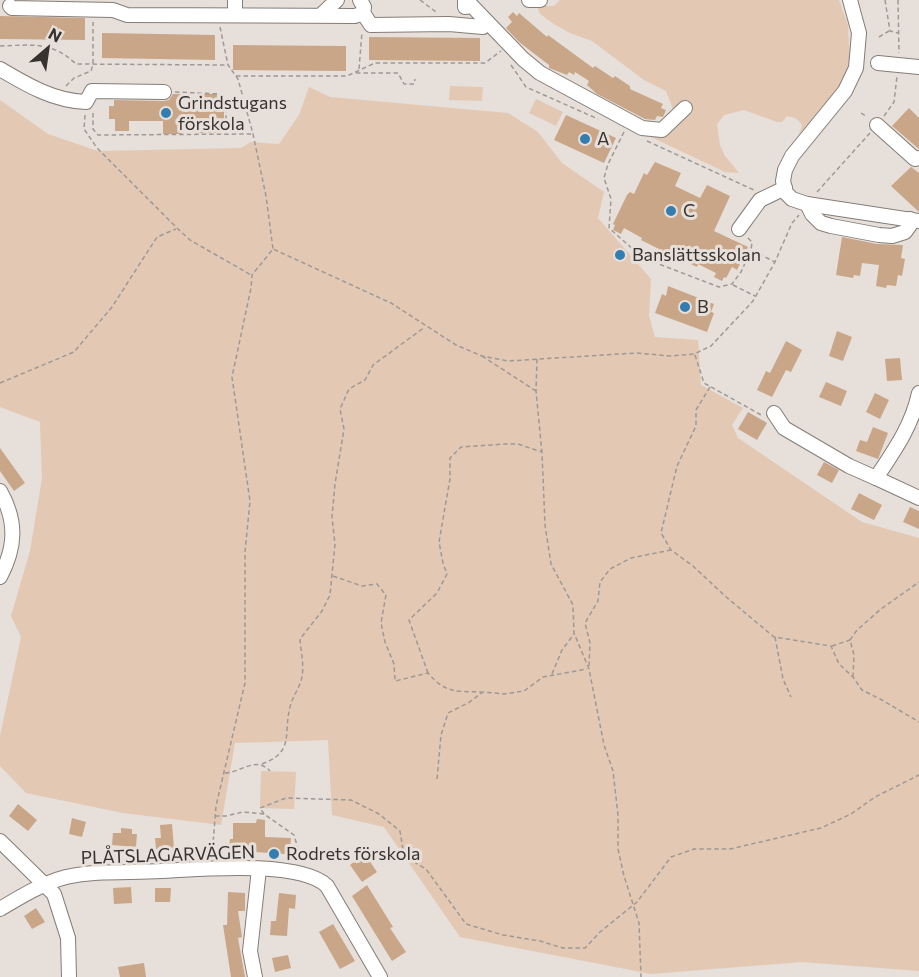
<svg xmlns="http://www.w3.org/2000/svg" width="919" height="977" viewBox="0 0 919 977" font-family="Commissioner,sans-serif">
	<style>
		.green { fill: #e3c8b3 }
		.building { fill: #caa689 }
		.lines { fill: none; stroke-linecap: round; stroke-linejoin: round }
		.minor-casing { stroke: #847d78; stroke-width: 16 }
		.path { stroke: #9f9995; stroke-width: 1.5; stroke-dasharray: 4.5 3; stroke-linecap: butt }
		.minor { stroke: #fff; stroke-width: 14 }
		.poi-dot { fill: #347db1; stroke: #e7dfd9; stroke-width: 2 }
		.labels { text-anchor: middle; stroke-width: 6; stroke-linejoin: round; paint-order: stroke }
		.poi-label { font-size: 18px; fill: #363331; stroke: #e7dfd9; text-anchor: start }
		.street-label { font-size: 18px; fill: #363331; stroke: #e7dfd9 }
	</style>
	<rect width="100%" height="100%" fill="#e7dfd9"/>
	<g class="green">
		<path d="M560,0H839L848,25L850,66L834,96L798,135L802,127L801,123L795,118L787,116L782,122H777L744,110L724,115L717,124L720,145L725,156L739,173L725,172L651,137L667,123L674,112L666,91L644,80L592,41L570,33L554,24L540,14L537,6H554Z"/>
		<path d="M450,86L483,87L482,101L449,100Z"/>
		<path d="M309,87L330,97L508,113L538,132L562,163L604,192L598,218L651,279L649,316L655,337L698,340L701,385L743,408L732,425L738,438L862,522L919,538V971L802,962L651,974L460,937L384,827L332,815L328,740L235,743L221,825L123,813L26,793L0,766V736L21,637L11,616L30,551L42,478L40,422L0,407V100L48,134L98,151L241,148L251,142L279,144L299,115Z"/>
		<path d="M536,99L563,112L556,126L529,113Z"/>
		<path d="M261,771L296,772L294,809L260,808Z"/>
	</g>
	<g class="building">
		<path d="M513,12L517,16L519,13L547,37L548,35L593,68L595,66L613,78L615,76L630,86V89L663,104L661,108L666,110L663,117L657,116L655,120L645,119L597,94L587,85L589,81L575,72L574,75L569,72L567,75L549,68V65L519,42L506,28L512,22L508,17Z"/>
		<path d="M0,16L85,18V40L0,39Z"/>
		<path d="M102,33L215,35V60L102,58Z"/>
		<path d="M369,37L480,38V61L369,60Z"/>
		<path d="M233,45L346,46V71L233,70Z"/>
		<path d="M173,94H183V106H199V94H217V107H224V122L216,121V133H199V121H182V134H163V121H129V131H115V119H109V106H114V100L164,101L169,100Z"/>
		<path d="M909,108L919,118V149L892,126Z"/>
		<path d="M566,115L616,138L604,163L554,140Z"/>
		<path d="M655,162L681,173L675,186L700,198L707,185L730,196L714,231L748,247L737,270L732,267L726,278L724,277L722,281L714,277L716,273L698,264L697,267L672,255L668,263L661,259L665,252L641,240L642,238L624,228L621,234L613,230L615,225L613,224L627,195L630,192L634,194L644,173L647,175Z"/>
		<path d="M911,167L919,173V212L891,186Z"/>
		<path d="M842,237L877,244L903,245L901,258L905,259L902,276L898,275L896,286L887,285L886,288L876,286L879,265L862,263L860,276L854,275L853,278L836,275Z"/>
		<path d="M668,286L714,304L711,312L714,313L707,332L655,313L662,294L666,296Z"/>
		<path d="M837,331L852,337L843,361L829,356Z"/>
		<path d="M786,341L802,350L791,372L786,370L772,397L757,390L766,371L770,373Z"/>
		<path d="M900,358L902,380L887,381L885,359Z"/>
		<path d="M826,382L847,391L841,406L819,397Z"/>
		<path d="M875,393L889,400L880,419L866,412Z"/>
		<path d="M748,412L767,423L757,440L738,429Z"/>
		<path d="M873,427L888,433L878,459L856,451L860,440L867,442Z"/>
		<path d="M0,448L25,483L14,491L0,471Z"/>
		<path d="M824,462L839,470L832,483L817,475Z"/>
		<path d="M859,493L882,505L874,520L851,509Z"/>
		<path d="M910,507L919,511V529L903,522Z"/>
		<path d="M18,804L37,820L28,831L9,816Z"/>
		<path d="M72,818L86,822L82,837L69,834Z"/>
		<path d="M257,819L265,820V837L291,838L290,848H285V854L254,852V855L232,854V848H229L230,839H233V823H256Z"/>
		<path d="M172,824L174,848L156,849L155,838H161L160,825Z"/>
		<path d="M121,828L132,829V834H137L136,847L112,845L113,833H121Z"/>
		<path d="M365,854L377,872L362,882L350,865Z"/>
		<path d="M367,885L393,927L390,928L406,952L392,961L352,896Z"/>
		<path d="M131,887L132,903L114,904L113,888Z"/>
		<path d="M155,888H171L170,902H155Z"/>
		<path d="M228,892L245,893V911H238L242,937L238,938L245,977H231L223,925H227Z"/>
		<path d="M279,893L296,895L295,909L289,908L287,936L270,935L271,921H276Z"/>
		<path d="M36,908L45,922L32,929L24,916Z"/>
		<path d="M333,924L355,961L340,969L319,932Z"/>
		<path d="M288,955L291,968L275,972L272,958Z"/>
		<path d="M144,963L146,977H120L118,967Z"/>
	</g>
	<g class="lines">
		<g class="minor-casing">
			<g id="minor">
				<path d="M235,0V15"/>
				<path d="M465,0V7L472,6L523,59L540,73L642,128L662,130L685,108"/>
				<path d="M529,0H540"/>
				<path d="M850,0L859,33L856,68L845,91L792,156L785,170L783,181L786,193L792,199L807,204L919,221"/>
				<path d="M10,6L12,8L113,10L127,15L355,16L363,13L364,7L360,0"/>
				<path d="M363,13L371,25L449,24L483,27"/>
				<path d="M321,15L337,0"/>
				<path d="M878,63L919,67"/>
				<path d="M0,69C27,85 54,101 86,102L92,91L164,92"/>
				<path d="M877,125L915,159L919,158"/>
				<path d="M807,204L812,214L821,223L831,226L879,235L892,236L905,232L910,225V219"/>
				<path d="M739,229L760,200L785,188"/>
				<path d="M919,393C912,426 894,451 876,478L919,498"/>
				<path d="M774,413L784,428L849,466L876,478"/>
				<path d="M0,491C17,521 16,547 0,577"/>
				<path d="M0,841L54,894L68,938L69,977"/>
				<path d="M0,909C20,897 43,883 66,877C97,870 130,873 162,871C200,869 300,860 327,886L380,977"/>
				<path d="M255,977L250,951L259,869"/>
			</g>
		</g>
		<g class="path">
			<path d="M420,0L436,12"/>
			<path d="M885,0L890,31L898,33"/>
			<path d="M898,0L899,53"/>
			<path d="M220,27L228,65L238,79L253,134L266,196L273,249"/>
			<path d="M879,37L889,31"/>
			<path d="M0,46C31,45 52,41 76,64L227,65"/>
			<path d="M511,65L526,87L598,119"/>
			<path d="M359,69L362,32"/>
			<path d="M356,73H398L404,84H414L415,79"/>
			<path d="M236,76H347L375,63H485L501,51"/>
			<path d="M66,86L74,78L91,71L93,64V22"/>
			<path d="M175,92L220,94L226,107V133"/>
			<path d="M93,113V129L98,135L252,134"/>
			<path d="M861,113L867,117"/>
			<path d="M85,115L84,129L97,148L177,228L190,240L251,275"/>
			<path d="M884,116L894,102L897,76"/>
			<path d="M624,132L608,164L604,178L611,199L609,228L643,258L719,287L732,284L741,272L751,250"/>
			<path d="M647,141L754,190"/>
			<path d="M817,192L870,133"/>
			<path d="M748,238L752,242L751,250L775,262"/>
			<path d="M733,285L755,296"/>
			<path d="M695,355L704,383L763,416"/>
			<path d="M482,356L536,391"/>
			<path d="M537,359L536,391L542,453L545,525L551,564L573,605L574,633L589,669L604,745L613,771L618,815V849L624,876L639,923L641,977"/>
			<path d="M0,383L74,352L112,307L157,237L176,229"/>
			<path d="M710,387L696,410V426L677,466L661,533L671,550L693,566L725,596L774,637L831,646L839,664L853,677L862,690L882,700L919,722"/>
			<path d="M333,576L362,586L377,584L386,595L381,623L385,642L394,664L395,681L428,673C446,694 456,691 482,692"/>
			<path d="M775,637L783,679L791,697"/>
			<path d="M832,646L850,640"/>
			<path d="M589,666L590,643L585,623L598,601L600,582L610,569L631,558L671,550"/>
			<path d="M428,673L409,620L437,593L447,574L443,563L439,542L450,479V458L461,447L505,444H518L542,452"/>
			<path d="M552,674L562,650L574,634"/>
			<path d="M853,677L854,655L850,640L857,630L881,609L919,582"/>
			<path d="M262,764C295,752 283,734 290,707C292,698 298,690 301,681C305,668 301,653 300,639L322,611L330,595L335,544L332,517L335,484L344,429L340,409L349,389L365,380L373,365L425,327"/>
			<path d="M225,773C242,772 256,756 270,771"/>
			<path d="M437,779L441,735L448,713L468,703L483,692L504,694L524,691L543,677L587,669"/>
			<path d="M264,814L260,808L286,798L351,800L379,814L400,831L404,856L426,869L466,924L503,935L540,941L563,948H585L600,932L637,902L671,857L694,849H730L821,828L851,814L875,797L919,775"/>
			<path d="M215,816H226L243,812L264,814L294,835L302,862"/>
			<path d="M212,856L216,806L245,683V552L250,501L232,377L251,288L252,275L273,249L391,303L456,345L482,356L508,361L636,353L671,356L694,354L711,346L753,301L775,262L792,223L799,215"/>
		</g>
		<use href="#minor" class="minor"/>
	</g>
	<g class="poi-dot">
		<circle cx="166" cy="113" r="6"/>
		<circle cx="585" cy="139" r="6"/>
		<circle cx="671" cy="211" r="6"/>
		<circle cx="620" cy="255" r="6"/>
		<circle cx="685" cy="307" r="6"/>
		<circle cx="274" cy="854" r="6"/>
	</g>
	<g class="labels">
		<g class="poi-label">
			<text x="178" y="109">Grindstugans<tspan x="178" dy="21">förskola</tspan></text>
			<text x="597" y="145">A</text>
			<text x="683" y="217">C</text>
			<text x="632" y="261">Banslättsskolan</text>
			<text x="697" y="313">B</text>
			<text x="286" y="860">Rodrets förskola</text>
		</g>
		<g class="street-label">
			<text transform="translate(168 855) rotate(-2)" y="6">PLÅTSLAGARVÄGEN</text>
		</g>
	</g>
	<g transform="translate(48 48) rotate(29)" stroke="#e7dfd9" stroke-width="4.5" paint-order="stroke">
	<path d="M0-4.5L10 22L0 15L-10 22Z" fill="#363331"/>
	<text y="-9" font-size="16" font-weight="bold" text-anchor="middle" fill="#363331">N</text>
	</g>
</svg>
